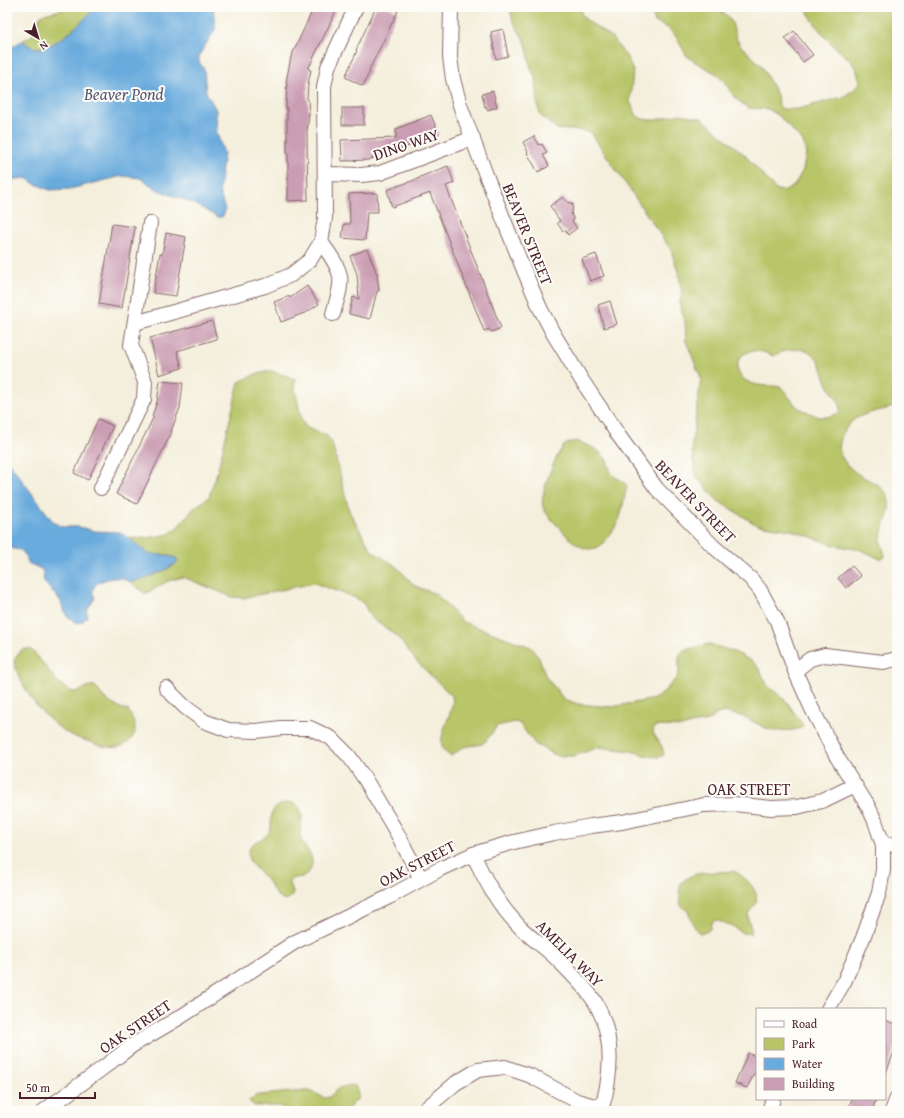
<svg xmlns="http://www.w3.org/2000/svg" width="904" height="1118" viewBox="0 0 904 1118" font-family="'Gentium Book Plus',serif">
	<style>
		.green { fill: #b8c567; stroke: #817249; fill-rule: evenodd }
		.water { fill: #69abdd; stroke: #5a6584 }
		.building { fill: #ca9db3 }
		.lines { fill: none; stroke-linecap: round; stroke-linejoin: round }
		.minor-casing { stroke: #866869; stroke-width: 16 }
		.minor { stroke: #fff; stroke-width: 14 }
		.labels { text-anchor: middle; stroke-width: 4; stroke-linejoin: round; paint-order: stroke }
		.street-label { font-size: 16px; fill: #4a1f2b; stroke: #fdfcf7 }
		.water-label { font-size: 17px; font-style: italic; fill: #565772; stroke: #fdfcf7 }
	</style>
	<rect width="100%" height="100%" fill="#fdfcf7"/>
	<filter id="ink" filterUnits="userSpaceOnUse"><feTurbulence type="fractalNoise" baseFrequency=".025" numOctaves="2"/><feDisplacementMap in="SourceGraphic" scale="8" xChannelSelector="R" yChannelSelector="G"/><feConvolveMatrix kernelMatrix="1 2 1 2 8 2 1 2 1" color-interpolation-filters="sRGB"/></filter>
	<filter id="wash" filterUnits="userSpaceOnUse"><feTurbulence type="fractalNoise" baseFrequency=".012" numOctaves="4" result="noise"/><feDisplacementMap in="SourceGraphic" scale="16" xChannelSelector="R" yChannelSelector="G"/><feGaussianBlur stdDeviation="0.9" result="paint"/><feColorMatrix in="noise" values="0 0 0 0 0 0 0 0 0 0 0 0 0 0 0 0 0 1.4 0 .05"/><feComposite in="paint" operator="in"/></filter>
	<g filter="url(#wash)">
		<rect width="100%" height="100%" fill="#f4efdc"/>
		<g class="green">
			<path d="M65,7H97C81,21 43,66 23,40C25,39 29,38 31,36C37,31 36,21 41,16C48,11 58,13 65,7Z"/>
			<path d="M509,7H581V13L585,19L611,37L627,57L633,71L630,102L637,116L642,119L655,120L680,114L701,118L745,155L776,190L785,191L794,186L803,170L806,154L803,142L778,115L768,109L748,108L735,98L726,84L715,73L692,60L686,55L677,38L668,28L655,22L653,17L654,7H714L728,16L732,23L737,40L740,45L761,65L777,95L778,103L780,108L784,109H798L843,97L855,89L860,83C856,58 843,57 829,41C823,35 818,28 813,21C810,16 807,12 806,7H897V406C885,410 871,411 859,417C847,422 837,440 840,453C842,460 851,470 858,474C868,481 881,483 887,495C895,513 881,523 881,540C881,546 885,551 885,557L880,559L861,550L834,545L791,530L757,525L718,501L697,477L693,461L692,443L701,378L686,341L685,321L679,303L682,295L679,275L671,250L591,133L584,131L557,129L541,116L538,108L536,78L531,69L526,43L513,21ZM786,350C792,350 802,348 808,351C822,358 822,372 828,385C832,395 843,400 839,413L828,417H819L797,407L781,387C771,385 761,387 751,383C725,374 738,338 773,356Z"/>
			<path d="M271,371L296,379L294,385L302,421L307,428L326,435L332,443L349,511L372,551L396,566L415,586L436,594L463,622L531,647L539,657L546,677L564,699L578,704L612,707L654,699L662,694L677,677L679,671V658L680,654L684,650L709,644L735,652L753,662L758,667L768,686L787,702L800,721L803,726L801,728L794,730L775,731L767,729L745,717L724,712L717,714L708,721L703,722L691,724L682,727L657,726L654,727L653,733L662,747L664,755L660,757L648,756L631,751L599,747L574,756H557L535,744L519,723L515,722L497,726L486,741L482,744L464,747L451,756C427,746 457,713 452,696L417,662L396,635L371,618L364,604L356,598L314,583L243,598L232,597L183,577L168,581L147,593L143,592L131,582L159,573L175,565L176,558L165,555L148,554L129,538H148L169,534L176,529L194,508L209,497L218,469L239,382L256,374Z"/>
			<path d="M576,441C587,445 598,448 606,459C609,464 609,470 612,474C617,480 623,479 627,486C624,498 622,514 617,525C615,528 612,531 610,535C596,556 582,551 566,535C559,526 547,517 543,507C539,496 555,456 563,447C566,443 571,442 576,441Z"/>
			<path d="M23,649H30C42,658 59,691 75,692C82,693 85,684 95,686C104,699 112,707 128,710C133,719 139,729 132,738C121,753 102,747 87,741C81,739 73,737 67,733C46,720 30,700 20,678C14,665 10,659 23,649Z"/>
			<path d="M291,802C295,804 299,806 301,811C304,819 298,830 301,839C305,851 317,855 310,870C304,882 296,874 289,881V884L293,892L292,896L285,901C274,898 272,885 265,878C260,872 252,867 249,859C248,856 248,852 249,850C252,839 265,841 269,832C271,829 271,827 271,823C271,806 277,805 291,802Z"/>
			<path d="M733,871C744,875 762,892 755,905C752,909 749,910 748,916C747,922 754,927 750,934L742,933L733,926L716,920L711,923L710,929C696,941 693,923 689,914C688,909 683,909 681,905C679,903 679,886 681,884C682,881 690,876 693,875C699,872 724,872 733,871Z"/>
			<path d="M350,1085L355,1086C363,1098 354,1103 345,1111H285L282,1107L279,1106H254L249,1101L254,1096L258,1095L305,1091H310L325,1098L329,1097L339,1088Z"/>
		</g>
		<g class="water">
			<path d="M97,7H213L215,25V30L201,52L199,57V62L204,69L206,92L216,110L217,134L224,153L219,191L225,210L224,214L222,217H217L195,204L158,190L140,178L122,176L70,189L50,190L33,183L26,178L7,180V50L23,40C43,66 81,21 97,7Z"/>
			<path d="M7,460L54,523L64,527H79L94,531L119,532L129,538L148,554L165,555L176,558L178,561C171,569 143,580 132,582C128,582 125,579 121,578C113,577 96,580 93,589C92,592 94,595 95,598L87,610V617L82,622L76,623L66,615L60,600L44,582L43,572L41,569L28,563C21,543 20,554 7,546Z"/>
		</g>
		<g id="blocks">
			<g class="building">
				<path d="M314,7H328L336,11L308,69L311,70L308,84L307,98L308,99L309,113L307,132L308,200L288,201V152H287V108H286L287,82H286L291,57Z"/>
				<path d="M376,7H388L398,11L369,70L370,71L363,86L345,77L357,51L356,50Z"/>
				<path d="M503,29L508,56L496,59L491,32Z"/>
				<path d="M794,31L813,55L803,62L785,38Z"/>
				<path d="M493,91L497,107L487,110L486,106L485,107L482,94Z"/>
				<rect x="342" y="108" width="22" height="17"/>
				<path d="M431,115L439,134L404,148L368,160L342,161L341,140L396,138V129Z"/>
				<path d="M534,136L539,145L542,144L547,153L543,155L549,166L538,172L527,153L528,152L523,142Z"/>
				<path d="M448,166L454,183L446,186L501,328L491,332L489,329L484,331L430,193L392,207L387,190L420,178V177Z"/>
				<path d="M377,193L378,212H367L365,240L342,238L344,224H350L349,194Z"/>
				<path d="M563,197L567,202L573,204L572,213L571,214L574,220L572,221L577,228L568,235L565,230L563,231L557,223L560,221L550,206Z"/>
				<path d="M112,224L135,227L122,308L99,304Z"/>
				<path d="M166,233L186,237L176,296L153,293L160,254L162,255Z"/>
				<path d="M367,249L377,274L379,291H377L370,319L349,314L353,297L359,299L357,274L350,256Z"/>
				<path d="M596,254L604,276L590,281L582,259Z"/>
				<path d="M307,286L319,304L307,312L281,322L274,302L289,296L290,298Z"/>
				<path d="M610,301L617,324L604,328L598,305Z"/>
				<path d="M212,321L217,339L177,351L182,368L159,375L150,338Z"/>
				<path d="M160,381L183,383L180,408L171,431H172L137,504L116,494L154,416H152L157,402Z"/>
				<path d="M98,419L113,426L88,480L74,473Z"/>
				<path d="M852,566L861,576L846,588L838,578Z"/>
				<path d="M885,1020L897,1025V1044L886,1073Z"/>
				<path d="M748,1053L757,1057V1068L747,1088L735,1083Z"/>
				<path d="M852,1099H876L872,1111H847Z"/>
			</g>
		</g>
	</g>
	<g filter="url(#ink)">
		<use href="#blocks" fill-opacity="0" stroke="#866869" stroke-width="1"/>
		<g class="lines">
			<g class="minor-casing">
				<g id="minor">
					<path d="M451,7L450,57L453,79L460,105L486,175L523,268L540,308L553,333L581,379L619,436L657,489L713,546L751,579L760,590L777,621L795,671L812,709L837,757L868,806L875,821L883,845V870L879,893L863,938L844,982L828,1009"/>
					<path d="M326,174L361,175L380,173L473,138"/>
					<path d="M321,242C328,252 337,263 340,276C342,288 336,302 333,314"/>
					<path d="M135,323L265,286L291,275L310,260L321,242L325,218L324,87L328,67L356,7"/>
					<path d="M101,488L144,399L145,382L131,345L150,223"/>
					<path d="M795,671L810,659L825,655L883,662L897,659"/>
					<path d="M166,688L185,707L204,721L228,730L256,731L281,728H310L331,738L349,756L365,779L397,833L421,879"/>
					<path d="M883,845L897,844"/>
					<path d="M473,854C486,882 497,903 518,925C530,938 545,947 557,959C568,970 587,989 595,1002C615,1036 612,1075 601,1111"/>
					<path d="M44,1111L100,1070L133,1045L182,1016L295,942L389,897L440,869L473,854L514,842L554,833L591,826L622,822L704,805L734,804L771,808L797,807L822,801L855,785"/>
					<path d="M423,1111L456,1083L478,1070L505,1067L531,1076L577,1101L602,1108"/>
					<path d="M769,1111L773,1099"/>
					<path d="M892,1111L897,1098"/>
				</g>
			</g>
			<use href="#minor" class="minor"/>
		</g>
	</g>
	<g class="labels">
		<g class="street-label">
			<text transform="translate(406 144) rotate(-19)" y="6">DINO WAY</text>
			<text transform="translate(528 234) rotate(68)" y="6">BEAVER STREET</text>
			<text transform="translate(696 501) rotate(46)" y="6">BEAVER STREET</text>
			<text x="749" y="795">OAK STREET</text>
			<text transform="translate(417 863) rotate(-27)" y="6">OAK STREET</text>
			<text transform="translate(570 953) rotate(45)" y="6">AMELIA WAY</text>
			<text transform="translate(135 1026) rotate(-34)" y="6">OAK STREET</text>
		</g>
		<g class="water-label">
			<text x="124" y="100">Beaver Pond</text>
		</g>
	</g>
	<rect width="904" height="1118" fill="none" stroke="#fdfcf7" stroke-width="24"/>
	<rect x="756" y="1008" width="130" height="92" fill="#fdfcf7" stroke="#b5a4a5"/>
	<rect x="764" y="1021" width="20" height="6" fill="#ffffff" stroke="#b5a4a5"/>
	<text x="792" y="1028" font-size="12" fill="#4a1f2b">Road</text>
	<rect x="764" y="1038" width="20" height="12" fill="#b8c567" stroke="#b5a4a5"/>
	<text x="792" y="1048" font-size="12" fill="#4a1f2b">Park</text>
	<rect x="764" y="1058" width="20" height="12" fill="#69abdd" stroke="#b5a4a5"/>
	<text x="792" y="1068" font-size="12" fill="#4a1f2b">Water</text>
	<rect x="764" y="1078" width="20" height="12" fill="#ca9db3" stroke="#b5a4a5"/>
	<text x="792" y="1088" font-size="12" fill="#4a1f2b">Building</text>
	<g transform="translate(38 38) rotate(142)" stroke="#fdfcf7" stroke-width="3" paint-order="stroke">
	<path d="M0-3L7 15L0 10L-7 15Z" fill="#4a1f2b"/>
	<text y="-6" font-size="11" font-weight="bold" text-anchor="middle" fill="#4a1f2b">N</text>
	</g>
	<path d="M20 1092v6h75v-6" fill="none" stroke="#4a1f2b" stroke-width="2"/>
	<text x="26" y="1092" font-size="12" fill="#4a1f2b" stroke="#fdfcf7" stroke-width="3" paint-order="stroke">50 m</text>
</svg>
